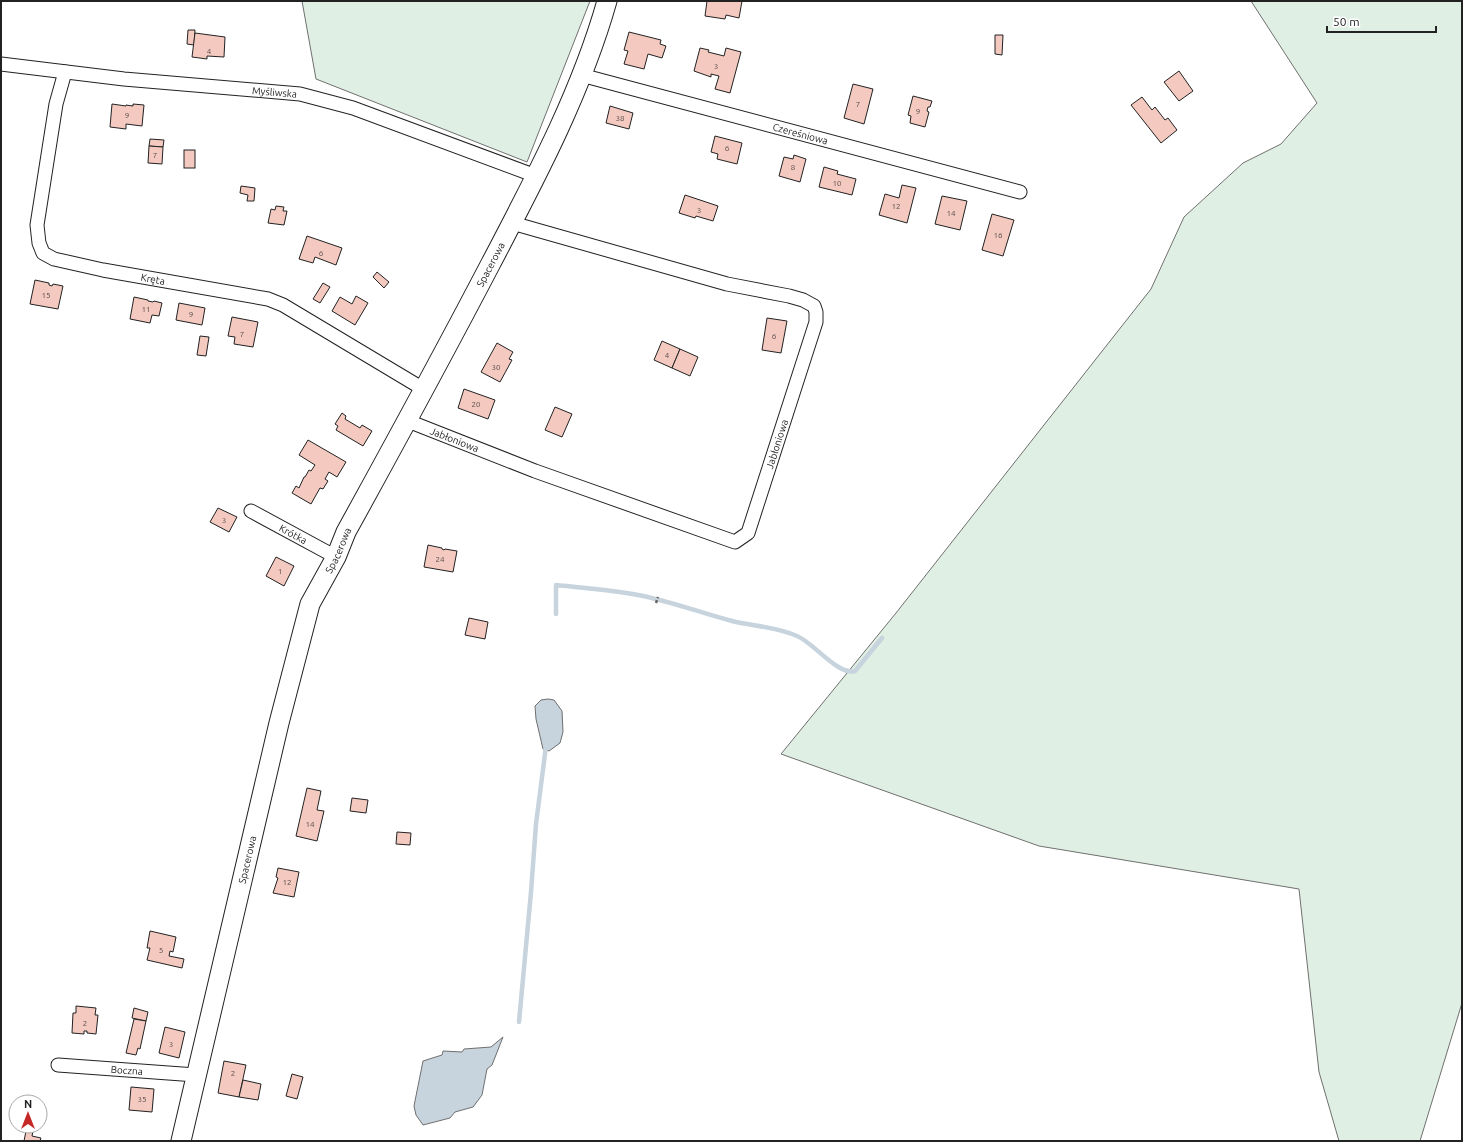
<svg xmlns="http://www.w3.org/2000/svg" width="1463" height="1142" viewBox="0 0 1463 1142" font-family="Ubuntu,sans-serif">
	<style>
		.green { fill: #e0efe3; stroke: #6f6f6f }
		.water { fill: #c7d3dd; stroke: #6f6f6f }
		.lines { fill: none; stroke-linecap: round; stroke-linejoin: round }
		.stream { stroke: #c7d3dd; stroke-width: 4.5 }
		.building { fill: #f3c9c0; stroke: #222 }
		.street-casing { stroke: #222; stroke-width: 15 }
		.secondary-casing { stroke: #222; stroke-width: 21 }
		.path { stroke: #646464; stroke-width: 2.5; stroke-dasharray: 3 2; stroke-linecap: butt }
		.street { stroke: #fff; stroke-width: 13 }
		.secondary { stroke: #fff; stroke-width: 19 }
		.labels { text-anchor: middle; stroke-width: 3; stroke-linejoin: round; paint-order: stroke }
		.number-label { font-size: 8px; fill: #564c4a }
		.street-label { font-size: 10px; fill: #222; stroke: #fff }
	</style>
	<rect width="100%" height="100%" fill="#fff"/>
	<g class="green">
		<path d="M302,1H590L527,162L316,79Z"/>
		<path d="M1251,1H1462V1003L1420,1141H1339L1319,1072L1299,889L1039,846L781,754L896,613L1151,289L1184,217L1243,163L1281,144L1317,103Z"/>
	</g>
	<g class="water">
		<path d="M548,699L554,700L562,711L563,732L560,743L549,751L543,749L536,719L535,706L541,700Z"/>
		<path d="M503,1037L492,1065L487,1069L482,1095L473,1107L455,1112L450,1118L423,1125L416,1115L414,1106L423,1061L442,1055L443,1051L462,1052L464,1049L491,1047Z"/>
	</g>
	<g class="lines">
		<g class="stream">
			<path d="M556,614V585C584,588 611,590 638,595C670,601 701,613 732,621C753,626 777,627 797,636C813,642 838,676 855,671L882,638"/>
			<path d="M519,1022L531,892L536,824L546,746"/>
		</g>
	</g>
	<g class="building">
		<path d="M707,1H742L739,18L726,15L725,19L705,16Z"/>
		<path d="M188,30H195L194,45L187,44Z"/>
		<path d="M629,32L661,40L660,44L666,46L662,58L648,54L644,69L624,64L628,51L624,50Z"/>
		<path d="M195,33L225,37L224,57L207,56V59L192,57Z"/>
		<path d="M995,35H1003L1002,55L995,54Z"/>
		<path d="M700,48L709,50L708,52L724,56L726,48L741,52L730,93L715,89L719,76L711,74V77L694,71Z"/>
		<path d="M1179,71L1193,91L1179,101L1164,82Z"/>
		<path d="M853,84L873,89L864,124L844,118Z"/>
		<path d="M913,96L932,101L930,107H928L927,111L929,112L925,127L910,123L911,116L908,115Z"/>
		<path d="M1142,97L1152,110L1155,107L1165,120L1168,118L1177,130L1161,143L1131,105Z"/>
		<path d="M112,104L126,106V105L133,106V104L144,105L142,126L126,124V129L110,127Z"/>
		<path d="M610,106L633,113L629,129L606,123Z"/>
		<path d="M715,136L742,143L737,164L717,159L718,154L711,152Z"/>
		<path d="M150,139L164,140L163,147L149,146Z"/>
		<path d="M149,146L163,147L162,164L148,163Z"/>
		<rect x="184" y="150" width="11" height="18"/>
		<path d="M794,155L806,159L800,182L779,176L784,157L793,159Z"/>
		<path d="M824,167L838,171L837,174L856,179L852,195L819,187Z"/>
		<path d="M902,185L916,188L907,223L879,215L885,194L899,198Z"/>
		<path d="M241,186L255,188L254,201H247L248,195L240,193Z"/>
		<path d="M685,195L718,206L713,221L696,216L695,218L679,213Z"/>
		<path d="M942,196L967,201L960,230L935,224Z"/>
		<path d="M276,206L284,207L283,211H287L284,225L268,223L271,209L275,210Z"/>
		<path d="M992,214L1014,220L1003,256L982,250Z"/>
		<path d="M307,236L342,248L336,265L315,257L313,263L299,259Z"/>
		<path d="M377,272L389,282L384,288L373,277Z"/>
		<path d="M35,280L49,283V285L52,286L53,284L63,286L58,309L30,304Z"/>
		<path d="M323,283L330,287L320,303L313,299Z"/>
		<path d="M356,296L368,303L355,325L332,311L340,297L352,304Z"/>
		<path d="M134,297L148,300V301L153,302L154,301L162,303L159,316L152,315L150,323L130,319Z"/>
		<path d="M179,303L205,308L202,325L176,320Z"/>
		<path d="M232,317L258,322L253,347L234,344L235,337L228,336Z"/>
		<path d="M767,318L787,321L781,353L762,350Z"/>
		<path d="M200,336L209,337L206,356L197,355Z"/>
		<path d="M662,341L680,349L672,368L654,360Z"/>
		<path d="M497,343L513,352L509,359L512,360L500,382L481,372Z"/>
		<path d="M680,349L698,357L690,376L672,368Z"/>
		<path d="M464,389L495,400L488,419L458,408Z"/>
		<path d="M555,407L572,414L562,437L545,430Z"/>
		<path d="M342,413L346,416L345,419L360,428L362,425L372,431L363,446L336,430L338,426L335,424Z"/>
		<path d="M308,440L346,462L337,477L329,472L325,479L328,481L323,489L320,488L311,504L292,493L296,486L299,488L304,477H305L309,470L311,471L315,465L299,455Z"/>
		<path d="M218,508L237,517L229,532L210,522Z"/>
		<path d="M428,545L442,548V549L444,550L445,549L457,551L453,572L424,567Z"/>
		<path d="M276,557L294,566L284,586L266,576Z"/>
		<path d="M469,618L488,622L485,639L465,635Z"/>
		<path d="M307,788L321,791L317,810L324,811L317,841L296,836Z"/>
		<path d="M352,798L368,800L366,813L350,811Z"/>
		<path d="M397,832L411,833L410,845L396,844Z"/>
		<path d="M278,868L299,872L294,897L273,893L278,878L276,877Z"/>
		<path d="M150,931L176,937L173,952L170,951L169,956L184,959L182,968L147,960L150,948H147Z"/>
		<path d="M76,1006L96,1008L95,1015H98L96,1034L87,1033V1031H84V1034L72,1033L73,1013H76Z"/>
		<path d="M134,1008L148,1012L146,1021L132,1018Z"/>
		<path d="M134,1019L146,1021L140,1049L138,1048L136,1055L126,1053Z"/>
		<path d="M165,1027L185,1032L179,1058L159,1053Z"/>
		<path d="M224,1061L246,1065L239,1097L218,1093Z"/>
		<path d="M292,1074L303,1077L297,1099L286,1096Z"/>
		<path d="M243,1080L261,1084L258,1100L239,1097Z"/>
		<path d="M131,1087L154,1089L152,1112L129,1110Z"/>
		<path d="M27,1126H34L32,1136L41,1138L40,1141H24Z"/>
	</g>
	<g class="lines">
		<g class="street-casing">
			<g id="street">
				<path id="s1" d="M1,64L124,79L300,94L353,108L536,176"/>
				<path id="s2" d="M65,72L56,104L37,225L39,243L43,253L54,259L103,270L268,299L283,305L425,390"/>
				<path id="s3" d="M581,75L1020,192"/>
				<path id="s4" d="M408,421L535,471L735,542L748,533L816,322V312L814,306L803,300L789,296L727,284L512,223"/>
				<path id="s5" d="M251,511L336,557"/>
				<path id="s6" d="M58,1065L196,1075"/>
			</g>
		</g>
		<g class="secondary-casing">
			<g id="secondary">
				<path id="s7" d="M181,1141L279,723L310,604L336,557L346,532C395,443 444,353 491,263C535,179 581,93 607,1"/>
			</g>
		</g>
		<path class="path" d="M656,603L658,597"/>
		<use href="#street" class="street"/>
		<use href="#secondary" class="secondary"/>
	</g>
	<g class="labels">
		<g class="number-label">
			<text x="209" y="54">4</text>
			<text x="716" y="69">3</text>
			<text x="858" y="107">7</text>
			<text x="918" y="114">9</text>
			<text x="127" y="118">9</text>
			<text x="620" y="121">38</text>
			<text x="727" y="151">6</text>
			<text x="155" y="158">7</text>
			<text x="793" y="170">8</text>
			<text x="837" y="186">10</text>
			<text x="896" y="209">12</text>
			<text x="699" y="213">3</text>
			<text x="951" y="216">14</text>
			<text x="998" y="238">16</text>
			<text x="321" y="256">6</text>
			<text x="46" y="298">15</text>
			<text x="146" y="312">11</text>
			<text x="191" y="317">9</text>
			<text x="242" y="337">7</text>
			<text x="774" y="339">6</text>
			<text x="667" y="358">4</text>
			<text x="496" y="370">30</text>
			<text x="476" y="407">20</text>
			<text x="224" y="523">3</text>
			<text x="440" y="562">24</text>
			<text x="280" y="574">1</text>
			<text x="310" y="827">14</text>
			<text x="287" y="885">12</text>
			<text x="161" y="953">5</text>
			<text x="85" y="1026">2</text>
			<text x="171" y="1047">3</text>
			<text x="233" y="1076">2</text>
			<text x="142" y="1102">35</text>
		</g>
		<g class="street-label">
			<text dy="4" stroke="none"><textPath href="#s1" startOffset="275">Myśliwska</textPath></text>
			<text dy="4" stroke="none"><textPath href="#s3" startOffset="227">Czereśniowa</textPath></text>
			<text dy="4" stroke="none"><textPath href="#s7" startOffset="937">Spacerowa</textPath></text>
			<text dy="4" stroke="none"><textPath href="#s2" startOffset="298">Kręta</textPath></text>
			<text dy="4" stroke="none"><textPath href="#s4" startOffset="50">Jabłoniowa</textPath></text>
			<text dy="4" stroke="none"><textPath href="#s4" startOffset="458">Jabłoniowa</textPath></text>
			<text dy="4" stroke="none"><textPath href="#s5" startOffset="48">Krótka</textPath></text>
			<text dy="4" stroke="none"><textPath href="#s7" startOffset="613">Spacerowa</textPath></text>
			<text dy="4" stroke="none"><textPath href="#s7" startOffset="289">Spacerowa</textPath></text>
			<text dy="4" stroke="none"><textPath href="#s6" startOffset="69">Boczna</textPath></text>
		</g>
	</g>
	<rect width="1463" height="1142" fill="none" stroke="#222222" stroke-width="4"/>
	<g transform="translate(28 1114)"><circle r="19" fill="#ffffff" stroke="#a7a7a7"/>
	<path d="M0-3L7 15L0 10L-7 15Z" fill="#c62828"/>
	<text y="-6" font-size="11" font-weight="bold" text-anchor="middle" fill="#222222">N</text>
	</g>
	<path d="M1327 26v6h109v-6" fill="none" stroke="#222222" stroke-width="2"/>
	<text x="1333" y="26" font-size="12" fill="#222222" stroke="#ffffff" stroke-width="3" paint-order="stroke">50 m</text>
</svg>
